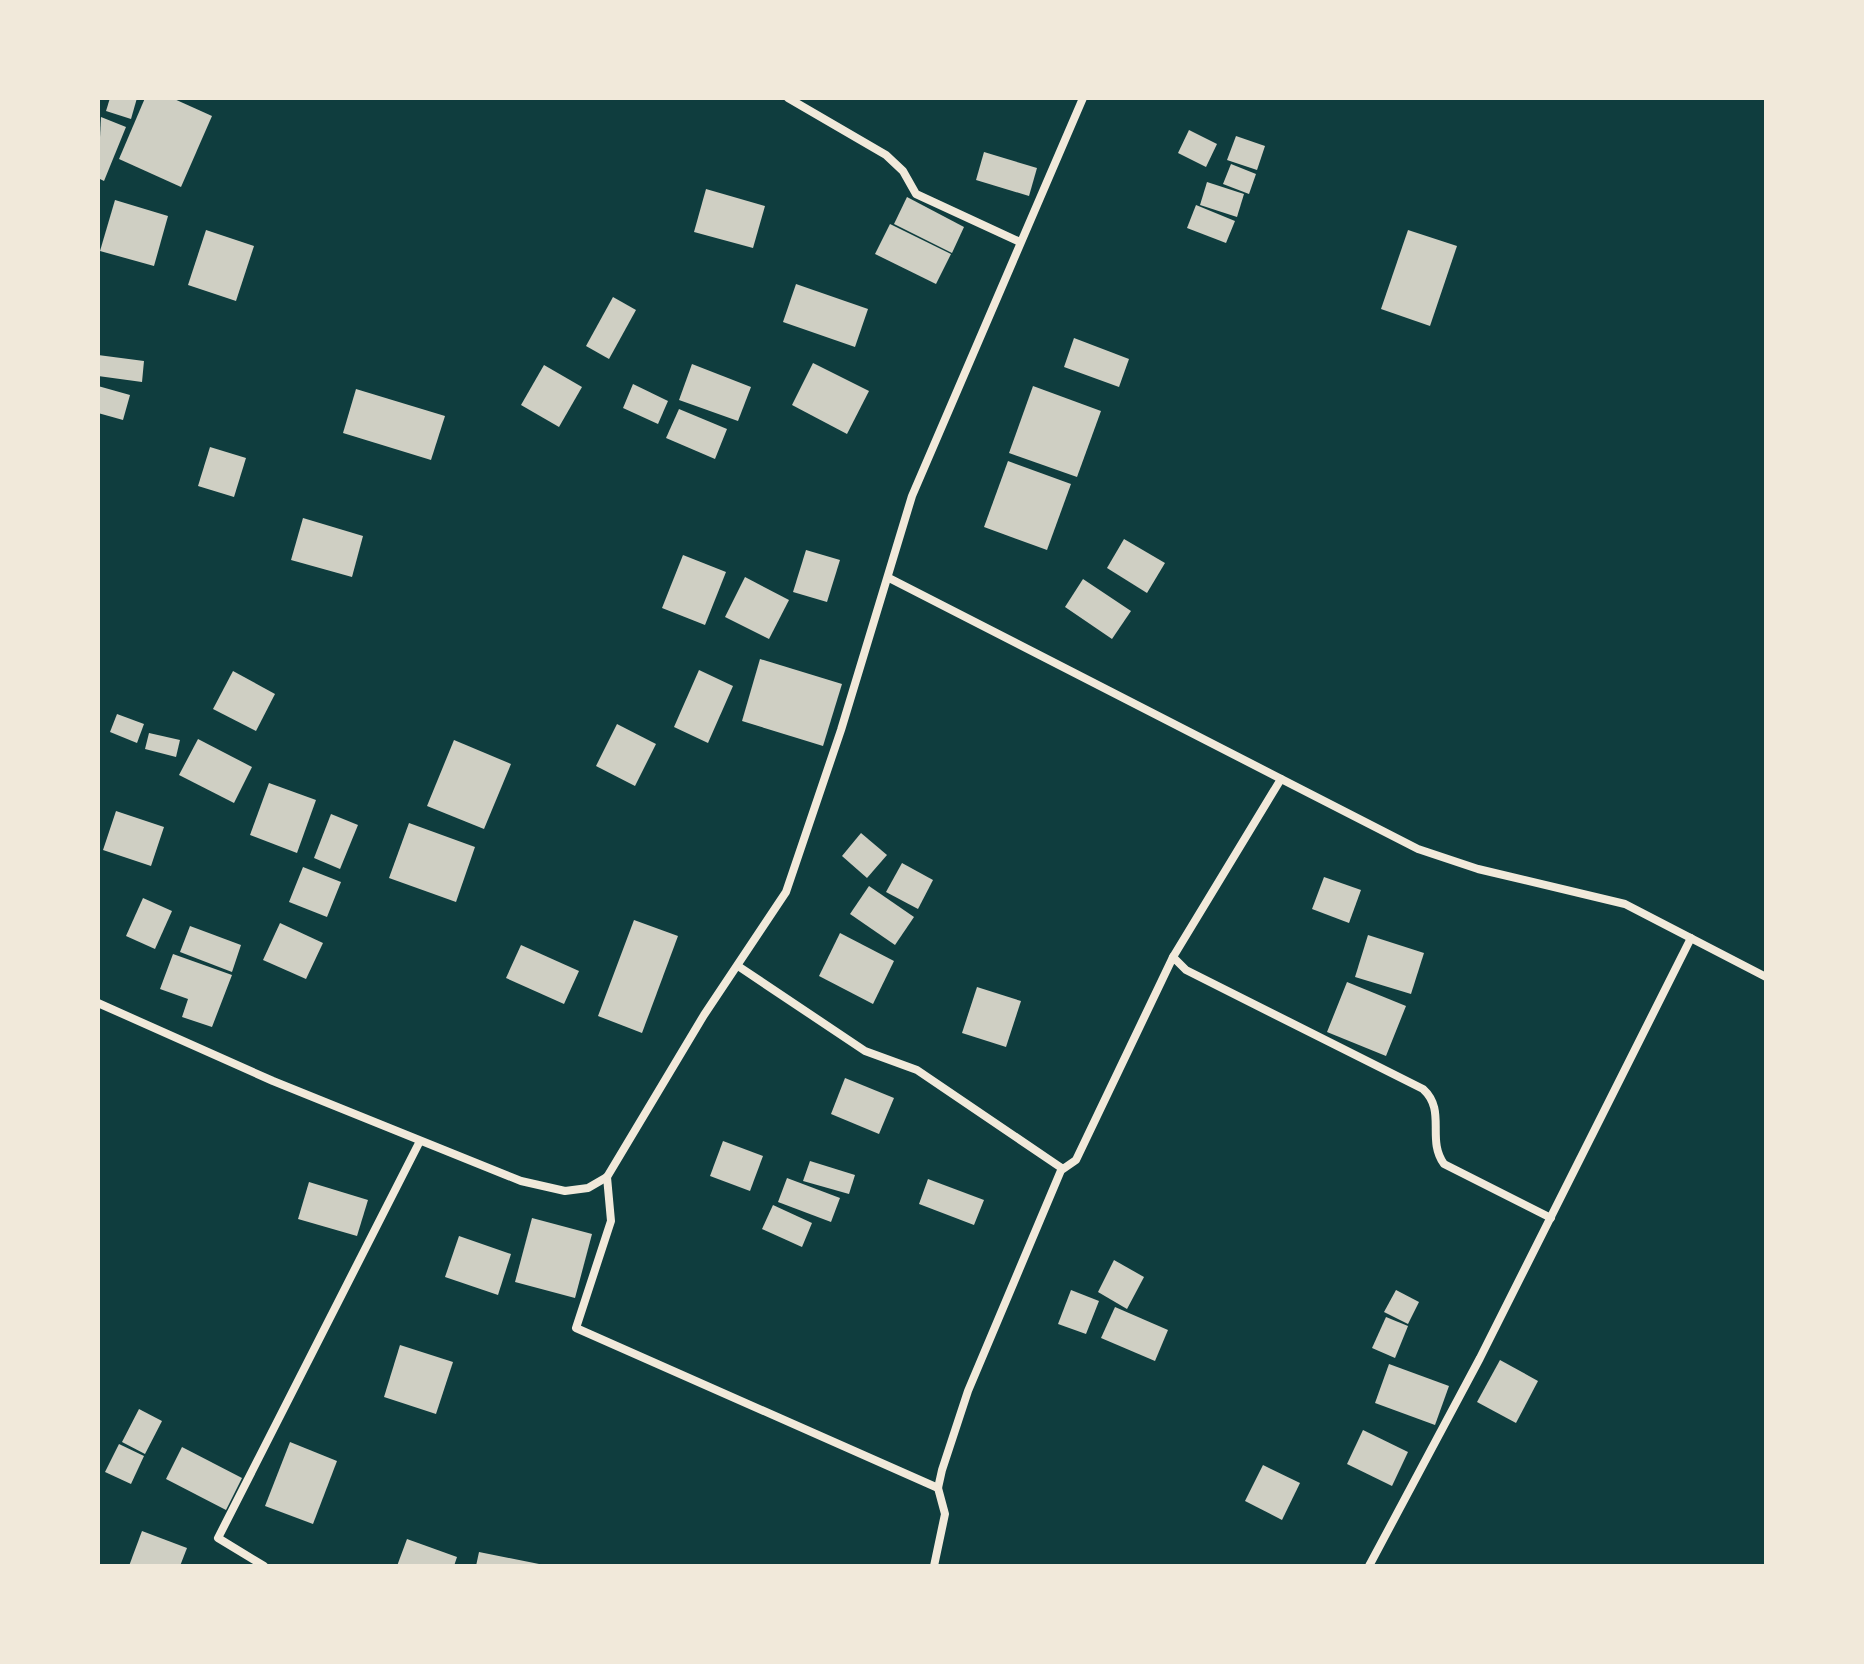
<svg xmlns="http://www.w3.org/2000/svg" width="1864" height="1664" viewBox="0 0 1864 1664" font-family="'PT Sans',sans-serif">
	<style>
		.building { fill: #cfcfc3 }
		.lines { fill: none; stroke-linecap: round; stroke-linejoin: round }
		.minor { stroke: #f1e9da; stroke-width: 8 }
	</style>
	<rect width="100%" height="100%" fill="#0f3d3e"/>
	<g class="building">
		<path d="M110,98H137L131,119L106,111Z"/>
		<path d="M145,98H172L212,116L181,187L119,159Z"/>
		<path d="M101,117L126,127L104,181L98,178Z"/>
		<path d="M1189,130L1217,144L1206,167L1178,153Z"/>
		<path d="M1236,136L1265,146L1257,170L1227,160Z"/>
		<path d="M984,152L1037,168L1029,196L976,180Z"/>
		<path d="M1231,164L1256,174L1249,194L1223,184Z"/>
		<path d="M1207,182L1244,194L1237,217L1200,205Z"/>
		<path d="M706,189L765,206L753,248L694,232Z"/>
		<path d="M907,197L964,227L952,253L894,224Z"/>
		<path d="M115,200L168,216L154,266L100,251Z"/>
		<path d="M1196,205L1235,221L1226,243L1187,228Z"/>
		<path d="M890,224L951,254L936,284L875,254Z"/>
		<path d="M206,230L254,246L236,301L188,285Z"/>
		<path d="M1408,230L1457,246L1430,326L1381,309Z"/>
		<path d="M796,284L868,309L855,347L783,322Z"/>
		<path d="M613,297L636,310L609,359L586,346Z"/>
		<path d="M1074,338L1129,359L1119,387L1064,367Z"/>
		<path d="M98,355L144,361L142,382L98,376Z"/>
		<path d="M813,363L869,391L847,434L792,405Z"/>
		<path d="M692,364L751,387L738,421L679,400Z"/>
		<path d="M544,365L582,387L559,427L521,405Z"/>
		<path d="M633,384L668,401L658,424L623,408Z"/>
		<path d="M98,386L130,395L123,420L98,413Z"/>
		<path d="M1033,386L1101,411L1077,477L1009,453Z"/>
		<path d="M356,389L445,416L431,460L343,433Z"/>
		<path d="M679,409L727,429L715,459L666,438Z"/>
		<path d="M210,447L246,458L234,497L198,486Z"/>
		<path d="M1008,461L1071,484L1047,550L984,527Z"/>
		<path d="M303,518L363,536L352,577L291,560Z"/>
		<path d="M1124,539L1165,563L1147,593L1107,568Z"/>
		<path d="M806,550L840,560L827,602L793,592Z"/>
		<path d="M683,555L726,572L705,625L662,608Z"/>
		<path d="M745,577L789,600L769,639L725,617Z"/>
		<path d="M1083,579L1131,611L1112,639L1065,607Z"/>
		<path d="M760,659L842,684L823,746L742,721Z"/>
		<path d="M699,670L733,686L708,743L674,727Z"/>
		<path d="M233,671L275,694L256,731L213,709Z"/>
		<path d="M117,714L144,724L137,743L110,732Z"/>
		<path d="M617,724L656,744L635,786L596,766Z"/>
		<path d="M149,733L180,740L176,757L145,749Z"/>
		<path d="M198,739L252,767L234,803L179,775Z"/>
		<path d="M454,740L511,764L484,829L427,806Z"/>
		<path d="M269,783L316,800L297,853L250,835Z"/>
		<path d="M116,811L164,827L151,866L103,850Z"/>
		<path d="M331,814L358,825L340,869L314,858Z"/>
		<path d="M409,823L475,847L456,902L389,878Z"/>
		<path d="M861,833L887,855L867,878L842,856Z"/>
		<path d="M902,863L933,880L918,909L886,892Z"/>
		<path d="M303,867L341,882L327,917L289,902Z"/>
		<path d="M1324,877L1361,890L1349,923L1312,909Z"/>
		<path d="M869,886L914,917L895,945L850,914Z"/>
		<path d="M143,898L172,911L155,949L126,936Z"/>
		<path d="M634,920L678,936L642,1033L598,1016Z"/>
		<path d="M280,923L323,943L306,979L263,960Z"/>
		<path d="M190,926L241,945L232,972L180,952Z"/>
		<path d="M840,933L894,961L873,1004L819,976Z"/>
		<path d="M1368,935L1424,953L1411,994L1355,977Z"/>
		<path d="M521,945L579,971L564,1004L506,978Z"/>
		<path d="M173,954L232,975L212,1027L182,1017L188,999L160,989Z"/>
		<path d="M1347,982L1406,1006L1386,1056L1327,1032Z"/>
		<path d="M977,987L1021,1001L1006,1047L962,1033Z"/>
		<path d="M845,1078L894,1098L879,1134L831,1114Z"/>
		<path d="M723,1141L763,1156L750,1191L710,1176Z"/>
		<path d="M810,1161L855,1175L849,1194L803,1181Z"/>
		<path d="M787,1178L840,1198L831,1222L778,1202Z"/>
		<path d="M928,1179L984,1200L974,1225L919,1204Z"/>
		<path d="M309,1182L368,1200L357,1236L298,1219Z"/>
		<path d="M773,1205L812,1223L802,1247L762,1229Z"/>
		<path d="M532,1218L592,1234L575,1298L515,1282Z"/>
		<path d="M459,1236L511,1254L498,1295L445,1277Z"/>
		<path d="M1114,1260L1144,1277L1127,1309L1098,1292Z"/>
		<path d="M1071,1290L1099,1301L1086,1334L1058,1324Z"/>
		<path d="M1396,1290L1419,1302L1408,1324L1384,1312Z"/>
		<path d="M1115,1307L1168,1330L1155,1361L1101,1338Z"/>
		<path d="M1386,1317L1408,1326L1395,1358L1372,1348Z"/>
		<path d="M400,1345L453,1362L436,1414L384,1397Z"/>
		<path d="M1500,1360L1538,1381L1516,1423L1477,1402Z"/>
		<path d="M1389,1364L1449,1386L1435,1425L1375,1403Z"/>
		<path d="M139,1409L162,1421L145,1454L122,1442Z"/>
		<path d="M1363,1430L1408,1452L1392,1486L1347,1464Z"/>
		<path d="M290,1442L337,1461L313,1524L265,1506Z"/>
		<path d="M119,1444L144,1456L131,1484L105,1472Z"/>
		<path d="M182,1447L242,1478L226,1510L166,1479Z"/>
		<path d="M1263,1465L1300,1483L1282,1520L1245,1501Z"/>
		<path d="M142,1531L187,1548L180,1566H129Z"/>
		<path d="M407,1539L457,1557L454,1566H397Z"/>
		<path d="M479,1552L544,1565V1566H476Z"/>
	</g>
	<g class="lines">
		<g class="minor">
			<path d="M788,98L886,155L903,171L916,194L1020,242"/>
			<path d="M889,578L1418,849L1478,869L1625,904L1766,977"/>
			<path d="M1173,957L1281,779"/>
			<path d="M738,966L865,1051L917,1070L1063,1169L1076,1160L1173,957L1186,970L1423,1089C1447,1111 1426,1139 1444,1164L1551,1218"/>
			<path d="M98,1003L273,1081L521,1181L565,1191L588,1188L607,1177L704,1015L786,892L841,730L912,496L1083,98"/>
			<path d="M607,1177L611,1221L576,1328L938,1488"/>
			<path d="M264,1566L218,1538L420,1141"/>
			<path d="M934,1566L945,1514L938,1488L942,1470L968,1391L1062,1168"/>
			<path d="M1369,1566L1480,1358L1691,938"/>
		</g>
	</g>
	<rect width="1864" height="1664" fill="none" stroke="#f1e9da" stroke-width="200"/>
</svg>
